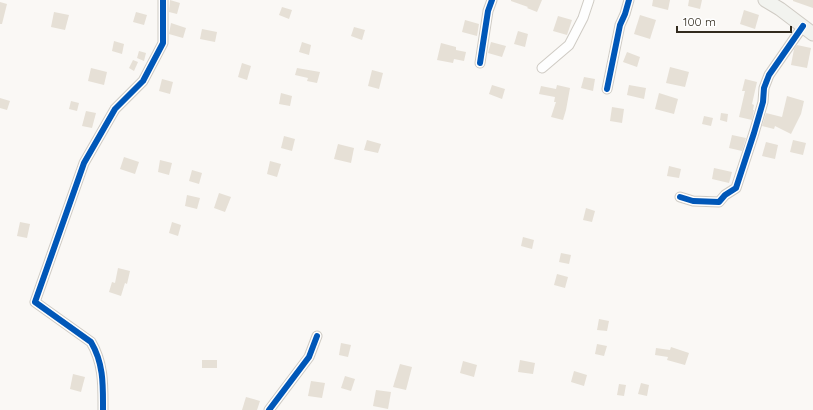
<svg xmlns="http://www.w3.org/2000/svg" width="813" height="410" viewBox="0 0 813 410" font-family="Quicksand,sans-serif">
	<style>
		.building { fill: #e6e0d6 }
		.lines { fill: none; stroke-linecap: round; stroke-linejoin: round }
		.street-casing { stroke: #cfcbc4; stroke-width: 11 }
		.secondary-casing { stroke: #cfcbc4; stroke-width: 15 }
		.street { stroke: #fefefe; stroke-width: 9 }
		.secondary { stroke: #f2f3ef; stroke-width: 13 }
		.cycleway-casing { stroke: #fff; stroke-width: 8 }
		.cycleway { stroke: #0057b8; stroke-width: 6 }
	</style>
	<rect width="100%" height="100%" fill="#faf8f5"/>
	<g class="building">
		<path d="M170,0L180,3L177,14L169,12Z"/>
		<path d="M511,0H542L537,12L527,8L528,7L511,1Z"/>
		<path d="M653,0H670L668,10L652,6Z"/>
		<path d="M689,0H702L700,9L688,6Z"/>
		<path d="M793,0H813V8L793,1Z"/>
		<path d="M0,2L7,4L2,24H0Z"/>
		<path d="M282,7L292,10L289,19L279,15Z"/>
		<path d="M744,10L759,15L755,29L740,24Z"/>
		<path d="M54,12L69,15L65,30L51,27Z"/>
		<path d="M136,12L147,15L144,25L133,22Z"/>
		<path d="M640,15L656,20L650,39L634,34Z"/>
		<path d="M558,16L572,20L567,35L553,31Z"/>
		<path d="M465,20L479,24L477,36L462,32Z"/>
		<path d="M171,23L186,28L183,38L169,34Z"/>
		<path d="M354,27L365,30L362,40L351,36Z"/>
		<path d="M202,29L217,32L215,42L200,39Z"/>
		<path d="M518,31L528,34L525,47L514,44Z"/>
		<path d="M114,41L124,44L122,54L112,51Z"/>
		<path d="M302,42L311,45L309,55L299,52Z"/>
		<path d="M491,42L506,46L502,57L488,53Z"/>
		<path d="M441,43L456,47V50L466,52L464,61L454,59L453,63L437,60Z"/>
		<path d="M797,45L811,48L807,68L791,65L794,49Z"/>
		<path d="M139,51L146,53L144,61L137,58Z"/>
		<path d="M627,52L640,57L637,67L623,62Z"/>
		<path d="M133,60L138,62L134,71L129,68Z"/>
		<path d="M242,63L251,66L247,80L238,77Z"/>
		<path d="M670,67L689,72L685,87L666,83Z"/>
		<path d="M91,68L107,72L104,85L88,81Z"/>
		<path d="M297,68L320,72L317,83L307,81L308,78L295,75Z"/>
		<path d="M372,70L383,73L379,89L368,86Z"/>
		<path d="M584,77L595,79L593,91L581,88Z"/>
		<path d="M162,79L173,82L170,94L159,91Z"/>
		<path d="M745,79L757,82L752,104L754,105L753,110H754L752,120L739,117L745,91H742Z"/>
		<path d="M492,85L505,89L502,99L489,94Z"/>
		<path d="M557,85L570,88L566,110L563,120L551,117L556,102H554L555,97L539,94L541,86L556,89Z"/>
		<path d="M629,85L646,88L644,99L627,95Z"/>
		<path d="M281,93L292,96L290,106L279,104Z"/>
		<path d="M659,93L678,99L674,114L655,109Z"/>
		<path d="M787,96L804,101L801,114L791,134L775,126L774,129L762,126L766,113L782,117Z"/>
		<path d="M0,98L10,101L7,110L0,108Z"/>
		<path d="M71,101L79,103L77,111L69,109Z"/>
		<path d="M612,107L624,109L622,123L610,121Z"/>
		<path d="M86,111L96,113L92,128L82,126Z"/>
		<path d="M721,113L728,114L727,122L720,120Z"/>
		<path d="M704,116L713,118L711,126L702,124Z"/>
		<path d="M732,135L746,138L742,151L729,148Z"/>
		<path d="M284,136L295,139L292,151L281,148Z"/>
		<path d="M367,140L381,144L378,153L364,150Z"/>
		<path d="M793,140L806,143L803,155L790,152Z"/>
		<path d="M766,142L778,145L775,159L762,156Z"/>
		<path d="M338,144L354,148L351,163L334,159Z"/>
		<path d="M124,157L139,162L135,174L120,169Z"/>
		<path d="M160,160L172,163L169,175L158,172Z"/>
		<path d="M270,161L281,164L277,177L267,174Z"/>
		<path d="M669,166L681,169L679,178L667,176Z"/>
		<path d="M714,168L732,172L729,183L712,179Z"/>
		<path d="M192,170L202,173L199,184L189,181Z"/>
		<path d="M219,193L231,197L225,212L214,208Z"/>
		<path d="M187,195L200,198L197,209L185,206Z"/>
		<path d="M586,208L595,211L592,222L583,220Z"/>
		<path d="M20,222L30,224L27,238L17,236Z"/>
		<path d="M172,222L181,225L178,236L169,233Z"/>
		<path d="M523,237L534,240L532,249L521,246Z"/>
		<path d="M561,253L571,255L569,264L559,262Z"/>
		<path d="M118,268L130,271L127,284L125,283L121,296L109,292L112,282L115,283Z"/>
		<path d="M557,274L568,277L565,288L554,285Z"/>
		<path d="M599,319L609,321L607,331L597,330Z"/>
		<path d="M341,343L351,345L348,357L339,355Z"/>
		<path d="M597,344L607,346L604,356L595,354Z"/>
		<path d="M671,347L689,353L685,365L667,360L668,357L655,355L656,348L670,350Z"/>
		<rect x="202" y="360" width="15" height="8"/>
		<path d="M520,360L535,363L533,374L518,372Z"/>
		<path d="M463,361L477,365L474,377L460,373Z"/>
		<path d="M400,364L412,367L406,390L393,387Z"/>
		<path d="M574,371L587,375L584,386L571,382Z"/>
		<path d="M73,374L85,377L81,392L70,389Z"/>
		<path d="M345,376L355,379L351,391L341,388Z"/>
		<path d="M311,381L325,383L322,398L308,396Z"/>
		<path d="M641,383L649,385L647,396L638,394Z"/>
		<path d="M619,384L626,385L624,396L617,395Z"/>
		<path d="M376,390L391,392L388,409L373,406Z"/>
		<path d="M246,397L260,401L257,410H242Z"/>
	</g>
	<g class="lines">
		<g class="street-casing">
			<g id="street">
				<path d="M480,63L488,11L492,0"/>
				<path d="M542,68L569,45L583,18L589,0"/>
				<path d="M607,89L620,25L625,14L629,0"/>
				<path d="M680,197L693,201L719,202L725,195L736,188L754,133L763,102L764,88L769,75L803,26"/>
				<path d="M103,410C103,386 104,364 91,342L35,302L84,163L115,109L143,81L163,43V0"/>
				<path d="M269,410L309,357L317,336"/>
			</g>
		</g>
		<g class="secondary-casing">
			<path id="secondary" d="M765,0L780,9L813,34"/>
		</g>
		<use href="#street" class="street"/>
		<use href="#secondary" class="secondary"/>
		<g class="cycleway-casing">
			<g id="cycleway">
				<path d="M480,63L488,11L492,0"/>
				<path d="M607,89L620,25L625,14L629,0"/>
				<path d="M680,197L693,201L719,202L725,195L736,188L754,133L763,102L764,88L769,75L803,26"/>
				<path d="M103,410C103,386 104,364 91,342L35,302L84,163L115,109L143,81L163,43V0"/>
				<path d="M269,410L309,357L317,336"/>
			</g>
		</g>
		<use href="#cycleway" class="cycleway"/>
	</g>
	<path d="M677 26v6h114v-6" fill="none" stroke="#322b1e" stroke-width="2"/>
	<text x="683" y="26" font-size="12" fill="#322b1e" stroke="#ffffff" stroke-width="3" paint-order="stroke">100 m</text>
</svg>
